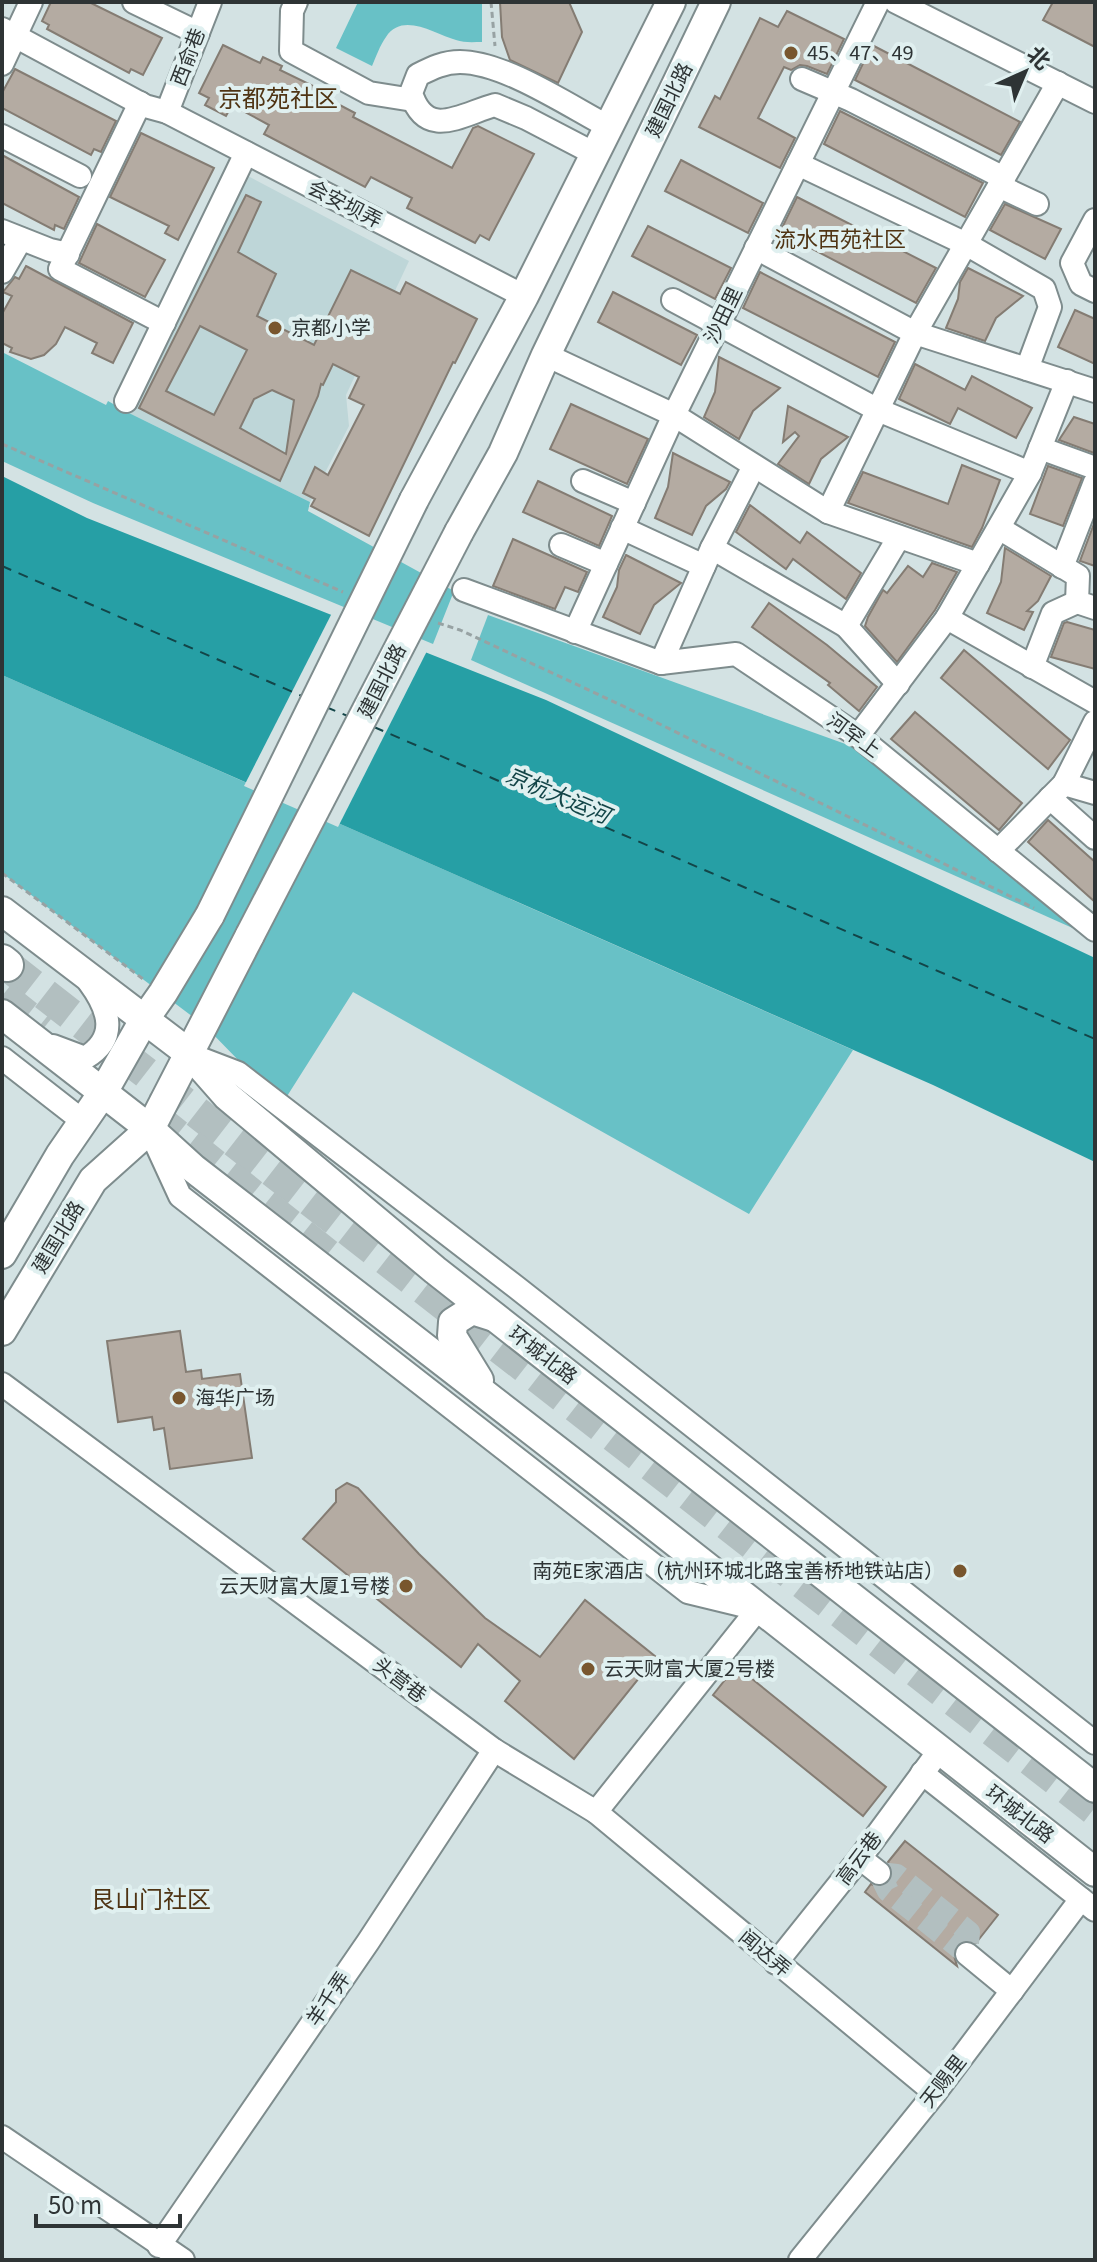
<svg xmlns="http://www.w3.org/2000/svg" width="1097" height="2262" viewBox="0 0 1097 2262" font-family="Georgia,'Noto Sans SC',serif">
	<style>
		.built { fill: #bed6d8 }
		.green { fill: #68c1c6 }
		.water { fill: #269fa5 }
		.pier { fill: #d3e2e3 }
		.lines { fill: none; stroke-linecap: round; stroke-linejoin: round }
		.ferry { stroke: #134548; stroke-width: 2; stroke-dasharray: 10 8; stroke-linecap: butt }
		.building { fill: #b4aba2; stroke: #847c73; stroke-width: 2; fill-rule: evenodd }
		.minor-tunnel { stroke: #b2bfc0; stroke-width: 22; stroke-dasharray: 22 11; stroke-linecap: butt }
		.highway-tunnel { stroke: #b2bfc0; stroke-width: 32; stroke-dasharray: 32 16; stroke-linecap: butt }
		.minor-casing { stroke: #7e8c8d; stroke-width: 26 }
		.major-casing { stroke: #7e8c8d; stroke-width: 32 }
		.highway-casing { stroke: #7e8c8d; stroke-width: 36 }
		.path { stroke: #97a2a3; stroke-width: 3; stroke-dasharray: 6 4; stroke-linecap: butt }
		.minor { stroke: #fff; stroke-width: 22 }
		.major { stroke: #fff; stroke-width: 28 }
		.highway { stroke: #fff; stroke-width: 32 }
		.major-bridge-casing { stroke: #7e8c8d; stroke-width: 32; stroke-linecap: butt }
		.major-bridge { stroke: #fff; stroke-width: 28 }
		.poi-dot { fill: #78562e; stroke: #e0f0f0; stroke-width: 3 }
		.labels { text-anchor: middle; stroke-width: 8; stroke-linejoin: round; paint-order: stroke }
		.poi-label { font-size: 20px; fill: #2e3435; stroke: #e0f0f0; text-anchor: start }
		.street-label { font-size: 20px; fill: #2e3435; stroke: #e0f0f0 }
		.neighbourhood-label { font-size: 22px; fill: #4f3414; stroke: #e0f0f0 }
		.water-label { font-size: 22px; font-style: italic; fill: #134548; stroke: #e0f0f0 }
		.quarter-label { font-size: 24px; fill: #4f3414; stroke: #e0f0f0 }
	</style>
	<rect width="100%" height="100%" fill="#d3e2e3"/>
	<path class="built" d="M248,176L409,261L346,395L349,426L310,502L129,413Z"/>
	<g class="green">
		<path d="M358,2H482V42C474,42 464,43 456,40C436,35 403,11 386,37C380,45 376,57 372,66L336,48Z"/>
		<path d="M2,352L106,405L108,401L129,413L310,502L308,511L454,591L433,644L93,503L2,461Z"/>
		<path d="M488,615L851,746L1077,930L471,660Z"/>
		<path d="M2,675L853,1050L749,1214L353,992L284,1101L243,1065L205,1026L2,873Z"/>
	</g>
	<path class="water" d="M2,476L87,518L546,700L1095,958V1162L933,1085L2,675Z"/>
	<path class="pier" d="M333,611L428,649L338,827L244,786Z"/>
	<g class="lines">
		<g class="ferry">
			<path d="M2,566L302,696"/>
			<path d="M326,707L350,717"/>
			<path d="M374,727L1095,1039"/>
		</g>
	</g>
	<g class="building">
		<path d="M51,2H89L162,38L143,75L131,69L129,73L47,29L49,25L42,21Z"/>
		<path d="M500,2H569L582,32L558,83L510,60L502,37Z"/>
		<path d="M1053,2H1095V47L1043,20Z"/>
		<path d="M787,11L844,39L827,74L807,66L800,65L791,70L784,67L758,118L795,138L780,168L699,127L715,96L720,99L760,18L778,27Z"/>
		<path d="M223,45L260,63L263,57L282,66L280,70L313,86L311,90L355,113L353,117L452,168L473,128L478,126L534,154L489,240L480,235L475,243L407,208L412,198L371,177L365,187L264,134L269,125L232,105L226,116L205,105L209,98L199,93Z"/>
		<path d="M872,45L1020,122L1001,155L855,80Z"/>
		<path d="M15,69L116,121L101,152L94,149L91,155L2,108V93Z"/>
		<path d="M840,111L983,183L965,217L824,144Z"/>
		<path d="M141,133L214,168L178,240L165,233L169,226L110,197Z"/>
		<path d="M2,155L79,197L64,229L55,225L54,230L2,203Z"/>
		<path d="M681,160L763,203L748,233L665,191Z"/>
		<path d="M246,195L261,202L238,252L276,274L257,316L314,345L351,270L400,294L406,282L477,319L455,363L453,362L369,536L311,506L315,499L303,493L315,467L328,475L364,405L349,398L359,377L333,364L323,385L321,384L318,396L280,481L139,408ZM200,326L247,350L214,415L166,391ZM272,390L294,400L286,454L240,428L254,399Z"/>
		<path d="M797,197L936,268L916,303L780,232Z"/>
		<path d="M1005,204L1061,229L1045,259L990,230Z"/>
		<path d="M97,224L165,260L145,297L79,263Z"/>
		<path d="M648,226L731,268L715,299L632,256Z"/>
		<path d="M26,266L133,323L113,363L92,353L97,343L65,327L56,344L44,355L31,359L10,352L12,348L2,343V314L12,296L3,292L15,277L19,279Z"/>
		<path d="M968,268L1023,296L996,318L985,341L946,328L958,299L960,282Z"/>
		<path d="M760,272L895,342L878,377L743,308Z"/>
		<path d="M613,292L697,335L681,365L598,322Z"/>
		<path d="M1075,310L1095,319V364L1058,347Z"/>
		<path d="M719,357L780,388L753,411L739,439L704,417L715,392Z"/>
		<path d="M915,364L965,390L972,376L1032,408L1016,438L958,408L950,424L899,399Z"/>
		<path d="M571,404L648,439L627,484L550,449Z"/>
		<path d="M788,406L848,437L821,459L809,484L778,464L799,436L795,432L783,442Z"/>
		<path d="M1074,417L1095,424L1094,453L1059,440Z"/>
		<path d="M673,453L730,482L726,489L706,506L692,535L655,518L668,487Z"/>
		<path d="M962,465L1000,480L982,528L972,547L848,503L863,472L948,504Z"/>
		<path d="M1048,466L1082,478L1063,526L1030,514Z"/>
		<path d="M538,481L612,516L599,546L523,512Z"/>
		<path d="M750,505L800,543L807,532L861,573L846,599L793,559L786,569L736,532Z"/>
		<path d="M1095,521V566L1080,561Z"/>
		<path d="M513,539L587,572L578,592L565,587L555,609L493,586Z"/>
		<path d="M1005,548L1051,576L1038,601L1027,611L1033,612L1024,630L987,613L1001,582Z"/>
		<path d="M626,555L681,583L654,605L640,634L603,617L617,587L619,570Z"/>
		<path d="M932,563L957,572L935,610L897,662L865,626L868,617L883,590L887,593L908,566L923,577Z"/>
		<path d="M769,603L827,645L877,687L859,711L828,685L830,683L752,627Z"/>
		<path d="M1067,622L1095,630V669L1051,657L1064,623Z"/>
		<path d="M964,650L1070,740L1048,769L941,678Z"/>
		<path d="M915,712L1022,803L999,830L891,739Z"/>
		<path d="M1048,820L1095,862V902L1028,842Z"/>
		<path d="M180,1331L186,1372L201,1370L202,1379L240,1374L252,1458L170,1469L164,1428L154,1430L152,1417L118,1422L107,1341Z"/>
		<path d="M347,1483L358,1488L419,1554L485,1618L540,1657L585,1600L656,1657L574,1759L505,1701L520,1681L478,1644L461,1667L303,1539L336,1502V1490Z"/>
		<path d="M736,1666L886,1787L863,1816L713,1695Z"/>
		<path d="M905,1841L998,1915L976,1943L963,1941L956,1946L953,1952L957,1966L865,1892L871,1884L878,1887L889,1882L893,1874L888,1862Z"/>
	</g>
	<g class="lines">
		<g class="minor-tunnel">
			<path d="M879,1873L897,1875L969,1932L967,1954"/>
			<path d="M879,1873L888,1891L967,1954"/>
		</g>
		<g class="highway-tunnel">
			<path d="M7,965L1095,1810"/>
			<path d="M2,996L43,1029"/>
			<path d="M152,1115L338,1263"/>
		</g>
		<g class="minor-casing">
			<g id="minor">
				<path d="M134,2L198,33"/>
				<path d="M296,2L292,11L291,51L369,93L413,100"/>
				<path d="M896,2L1095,102"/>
				<path d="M2,29L145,106L167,112L524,296"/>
				<path d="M2,64L31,2"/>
				<path d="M802,79L851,100L1004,178"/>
				<path d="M140,103L60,269L164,323"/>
				<path d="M167,112L210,2"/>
				<path d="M2,136L80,176"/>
				<path d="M595,154L526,118L495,105C462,114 426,141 411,93L418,75C432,68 444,62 460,62C504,62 569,106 609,127"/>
				<path d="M798,164L966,244L1044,289L1050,307L1027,369"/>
				<path d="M999,186L1037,204"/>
				<path d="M1095,220L1072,263L1081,284L1095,291"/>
				<path d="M2,231L50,250L68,254"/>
				<path d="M756,248L915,333L1095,391"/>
				<path d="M2,272L21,239"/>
				<path d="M673,300L878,410L1030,473"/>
				<path d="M546,355L674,415L828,512L978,564"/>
				<path d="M126,401L246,153"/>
				<path d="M1040,448L1095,468"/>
				<path d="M754,466L712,548L846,626L899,537"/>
				<path d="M583,481L634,503"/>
				<path d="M828,512L915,333L1058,83"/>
				<path d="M622,528L704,566"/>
				<path d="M999,528L1078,576L1077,602L1095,608"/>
				<path d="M561,545L606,564"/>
				<path d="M1062,567L1095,482"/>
				<path d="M464,590L661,663L736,654L858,736L1095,930"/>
				<path d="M947,618L1095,702"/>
				<path d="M846,626L898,684"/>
				<path d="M575,632L674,415L878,2"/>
				<path d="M661,663L712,548"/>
				<path d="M1032,667L1053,613L1077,602"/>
				<path d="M858,736L947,618L1030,473L1067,381"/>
				<path d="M1064,784L1095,793"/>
				<path d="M1050,798L1095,838"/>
				<path d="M998,851L1064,784L1095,722"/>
				<path d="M53,1046L85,1058C119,1038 109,1009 89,982"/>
				<path d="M191,1055L238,1073L516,1287L1095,1743"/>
				<path d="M2,1058L84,1122"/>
				<path d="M2,1384L494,1750L596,1812L758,1609L688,1592L180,1196L151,1133"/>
				<path d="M922,1773L1095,1910"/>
				<path d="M596,1812L935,2093"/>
				<path d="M860,1858L879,1873"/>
				<path d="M967,1954L1012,1991"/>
				<path d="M776,1963L860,1858L939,1751"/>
				<path d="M2,2137L183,2260"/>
				<path d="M159,2246L368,1942L494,1750"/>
				<path d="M800,2260L935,2093L1081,1899"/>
			</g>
		</g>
		<g class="major-casing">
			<g id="major">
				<path d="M414,500L524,296L671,2"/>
				<path d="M459,532L503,453L546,355L716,2"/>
				<path d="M2,911L190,1054L227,1096L435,1270L1095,1788"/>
				<path d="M2,1014L150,1129L194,1169L637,1512L1095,1872"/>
				<path d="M2,1254L60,1155L102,1094L144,1020L163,993L210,915"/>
				<path d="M2,1331L93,1180L150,1129L250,935"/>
				<path d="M479,1380L452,1336L453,1322L472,1310L494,1317"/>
			</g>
		</g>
		<g class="highway-casing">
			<path id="highway" d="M2,961L7,965"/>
		</g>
		<g class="path">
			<path d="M491,2L495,46"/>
			<path d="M2,444L343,592"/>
			<path d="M438,623L460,630L623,706L1034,908"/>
			<path d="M2,873L143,979"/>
		</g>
		<use href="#minor" class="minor"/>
		<use href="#major" class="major"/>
		<use href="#highway" class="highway"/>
		<g class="major-bridge-casing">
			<g id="major-bridge">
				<path d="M210,915L414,500"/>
				<path d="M250,935L459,532"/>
			</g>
		</g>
		<use href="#major-bridge" class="major-bridge"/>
	</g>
	<g class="poi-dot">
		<circle cx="791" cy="53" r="8"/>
		<circle cx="275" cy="328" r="8"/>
		<circle cx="179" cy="1398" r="8"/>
		<circle cx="960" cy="1571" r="8"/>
		<circle cx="406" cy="1586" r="8"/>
		<circle cx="588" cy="1669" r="8"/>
	</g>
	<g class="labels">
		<g class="poi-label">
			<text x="807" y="60">45、47、49</text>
			<text x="291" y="335">京都小学</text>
			<text x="195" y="1405">海华广场</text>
			<text x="944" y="1578" text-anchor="end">南苑E家酒店（杭州环城北路宝善桥地铁站店）</text>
			<text x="390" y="1593" text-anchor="end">云天财富大厦1号楼</text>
			<text x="604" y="1676">云天财富大厦2号楼</text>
		</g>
		<g class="street-label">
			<text transform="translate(188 57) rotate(-69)" y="7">西俞巷</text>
			<text transform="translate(669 100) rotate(-64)" y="7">建国北路</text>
			<text transform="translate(345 204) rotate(27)" y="7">会安坝弄</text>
			<text transform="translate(723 315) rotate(-64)" y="7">沙田里</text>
			<text transform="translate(382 681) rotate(-63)" y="7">建国北路</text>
			<text transform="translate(854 735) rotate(36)" y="7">河罕上</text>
			<text transform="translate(58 1237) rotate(-59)" y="7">建国北路</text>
			<text transform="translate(543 1355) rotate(38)" y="7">环城北路</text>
			<text transform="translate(400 1680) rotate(37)" y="7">头营巷</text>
			<text transform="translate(1020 1814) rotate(38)" y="7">环城北路</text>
			<text transform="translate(859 1858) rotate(-53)" y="7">高云巷</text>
			<text transform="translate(765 1953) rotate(40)" y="7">闻达弄</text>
			<text transform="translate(328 1999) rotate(-56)" y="7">羊千弄</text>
			<text transform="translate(943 2081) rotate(-52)" y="7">天赐里</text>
		</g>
		<g class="neighbourhood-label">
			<text x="840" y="247">流水西苑社区</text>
		</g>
		<g class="water-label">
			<text transform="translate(558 795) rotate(23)" y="8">京杭大运河</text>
		</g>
		<g class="quarter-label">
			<text x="278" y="107">京都苑社区</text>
			<text x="151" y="1908">艮山门社区</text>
		</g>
	</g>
	<rect width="1097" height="2262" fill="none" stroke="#2e3435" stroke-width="8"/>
	<g transform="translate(1025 72) rotate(44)" stroke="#e0f0f0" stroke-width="6" paint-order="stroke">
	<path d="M0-6L14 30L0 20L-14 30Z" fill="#2e3435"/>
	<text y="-12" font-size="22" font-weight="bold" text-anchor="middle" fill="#2e3435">北</text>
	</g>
	<path d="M36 2214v12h144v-12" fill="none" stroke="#2e3435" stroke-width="4"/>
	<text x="48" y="2214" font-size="24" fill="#2e3435" stroke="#e0f0f0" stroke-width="6" paint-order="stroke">50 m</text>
</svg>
